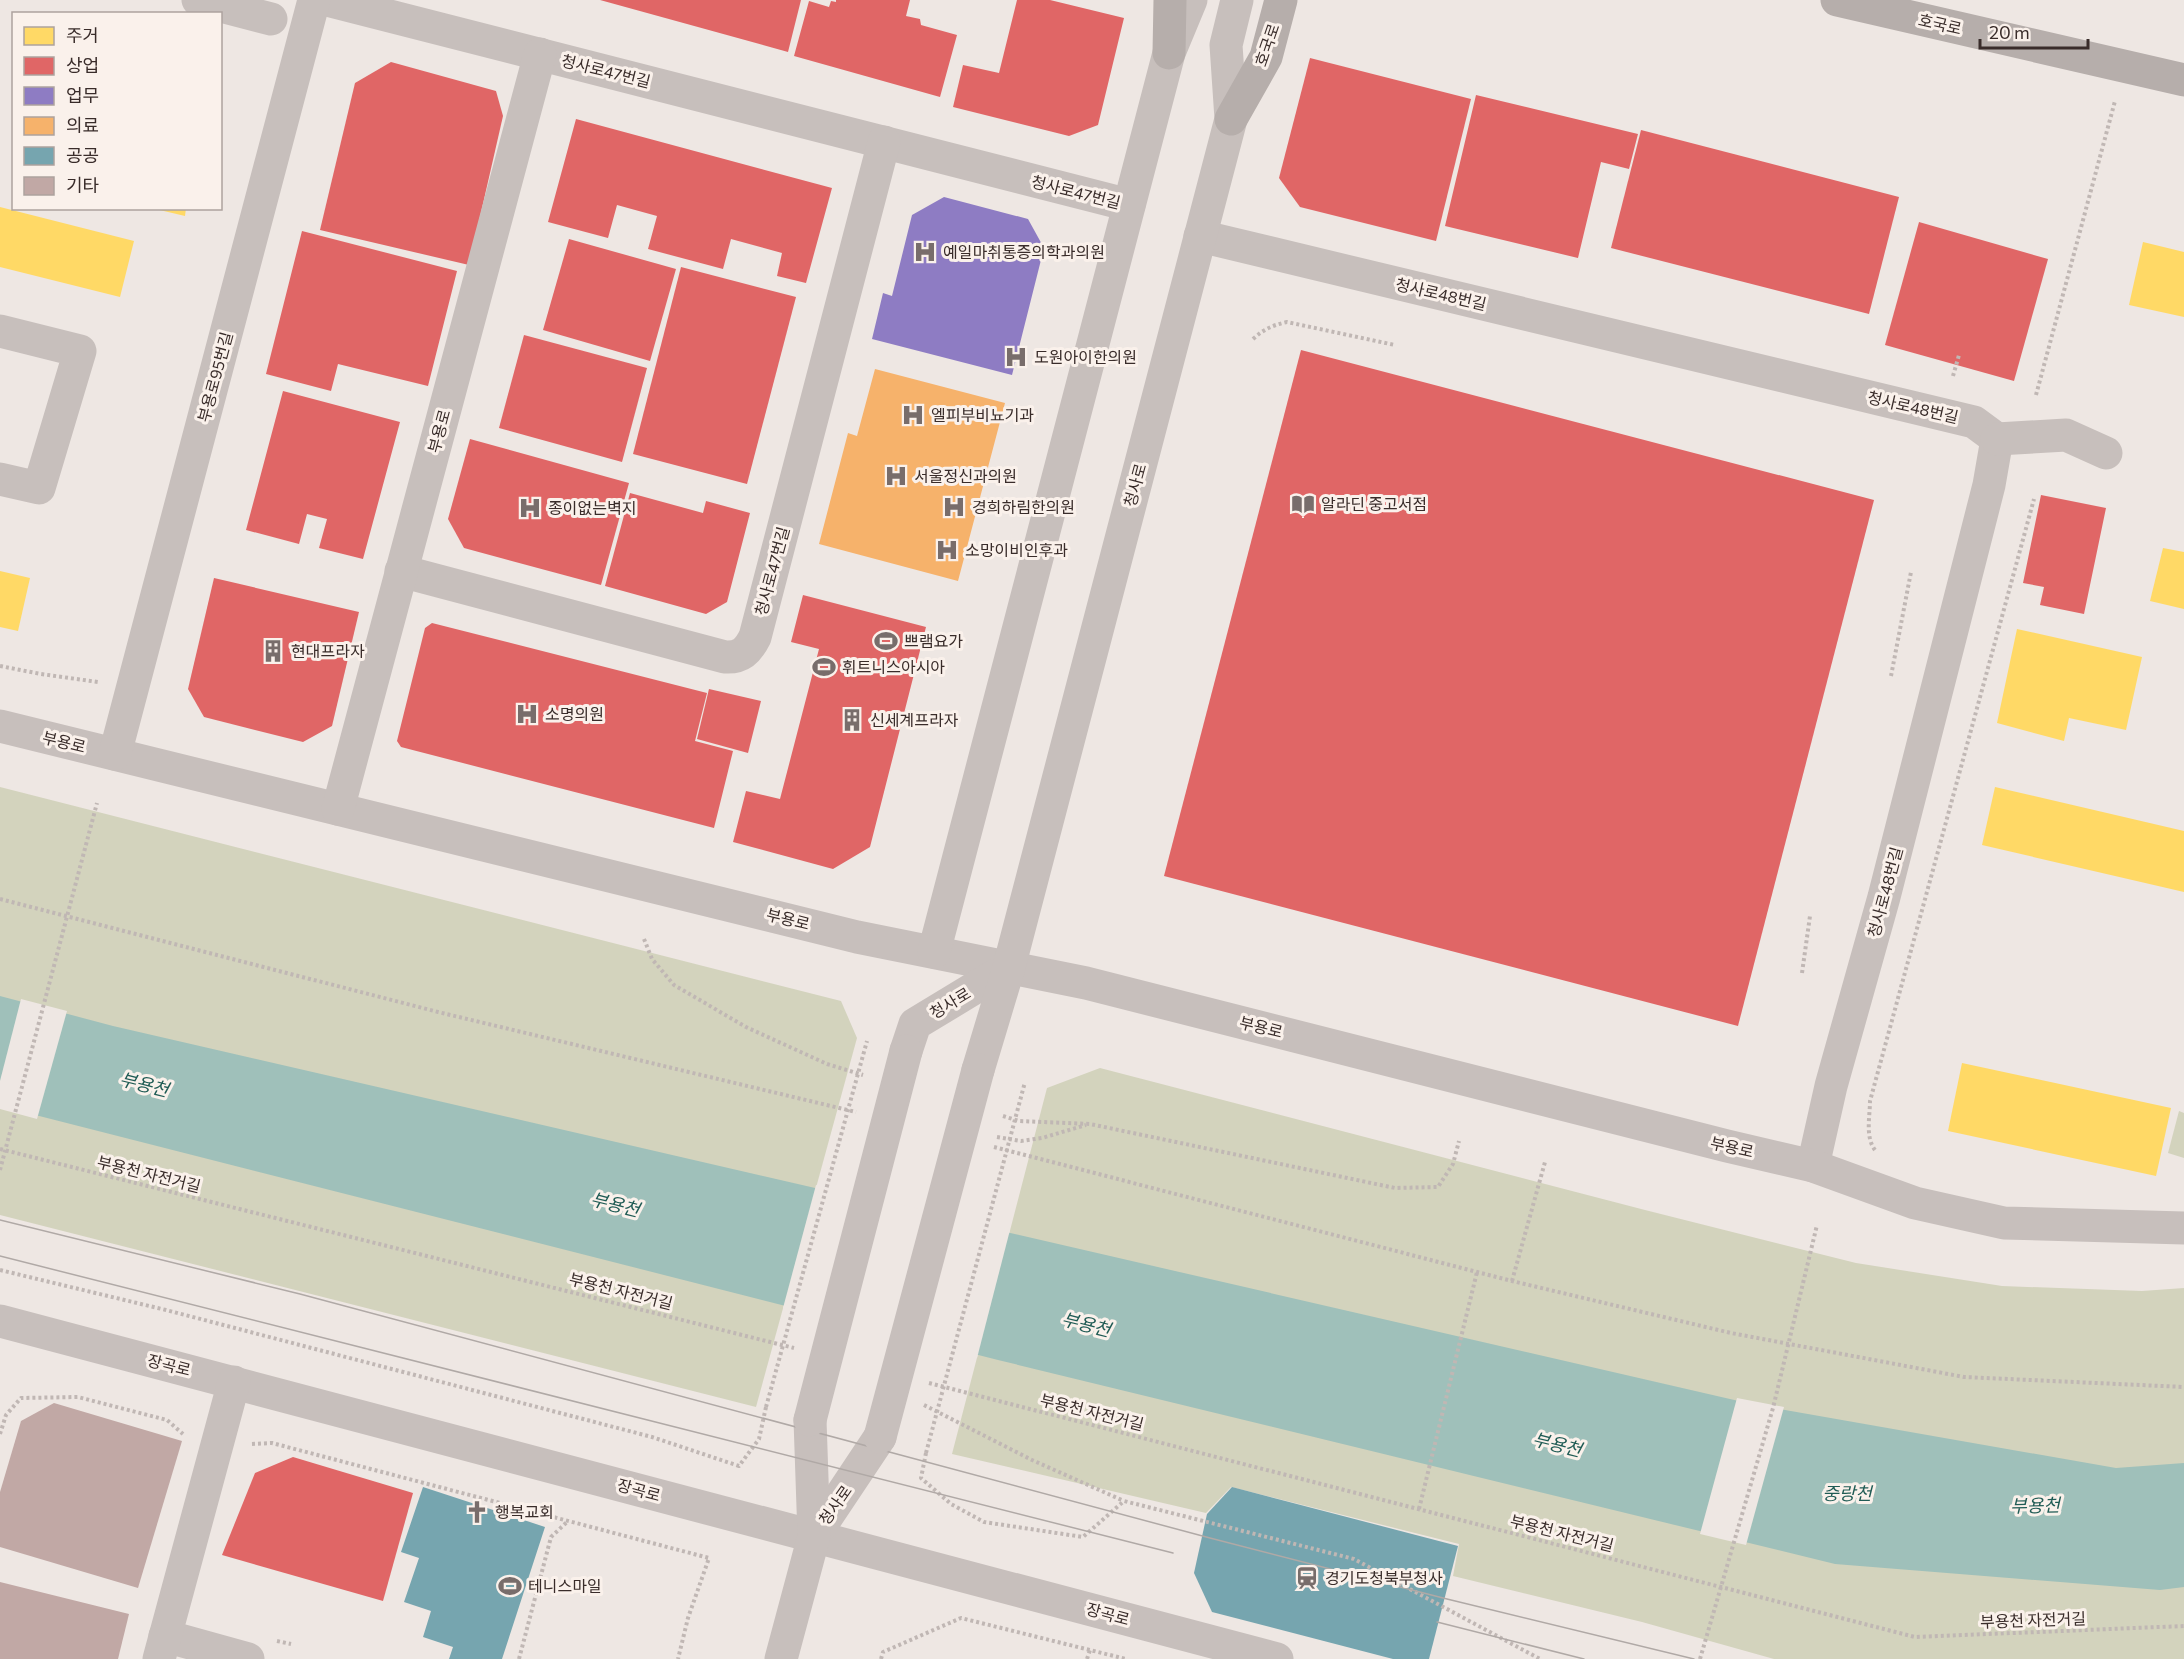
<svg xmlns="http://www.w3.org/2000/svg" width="2184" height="1659" viewBox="0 0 2184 1659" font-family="Commissioner,'Noto Sans KR',sans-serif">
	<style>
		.green { fill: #d3d3bd }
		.water { fill: #9fc0ba }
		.pier { fill: #eee7e3 }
		.homes { fill: #ffd966 }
		.shops { fill: #e06666 }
		.offices { fill: #8e7cc3 }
		.health { fill: #f6b26b }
		.public { fill: #76a5af }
		.building { fill: #c1a8a5 }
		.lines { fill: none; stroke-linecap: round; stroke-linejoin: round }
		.path { stroke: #c0b7b4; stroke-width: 4; stroke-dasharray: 3 3; stroke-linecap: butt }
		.minor { stroke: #c7bfbc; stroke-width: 33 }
		.major { stroke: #b6aeab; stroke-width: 33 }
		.tram { stroke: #b0a9a6; stroke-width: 1.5 }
		.path-bridge { stroke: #c0b7b4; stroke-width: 4; stroke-dasharray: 3 3; stroke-linecap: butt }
		.minor-bridge { stroke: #c7bfbc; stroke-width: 33 }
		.labels { text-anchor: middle; stroke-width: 6; stroke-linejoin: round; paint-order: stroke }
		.street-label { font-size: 16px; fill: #392c2a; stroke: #faf1eb }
		.poi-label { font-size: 16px; fill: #392c2a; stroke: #faf1eb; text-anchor: start }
		.water-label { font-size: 18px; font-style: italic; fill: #1f5b54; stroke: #faf1eb }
	</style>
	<rect width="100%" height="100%" fill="#eee7e3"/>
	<g class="green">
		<path d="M0,787L841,1001L857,1038L756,1407L0,1215Z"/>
		<path d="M1100,1068L1645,1210L1856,1263L2002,1286L2142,1291L2184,1288V1659H1774L1642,1622L1453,1576L1459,1544L1231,1487L1206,1513L952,1454L1047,1088Z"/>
		<path d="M2179,1111L2184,1113V1158L2168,1153Z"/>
	</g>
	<path class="water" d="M0,996L113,1026L1756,1405L2116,1468L2184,1463V1587L2160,1590L1835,1564L998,1360L0,1106Z"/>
	<g class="pier">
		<path d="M21,999L67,1011L37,1119L0,1109V1081Z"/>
		<path d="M816,1185L1010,1230L977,1358L783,1308Z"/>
		<path d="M1737,1398L1784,1407L1746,1545L1700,1534Z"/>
	</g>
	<g class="homes">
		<path d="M0,207L134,241L120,297L0,267Z"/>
		<path d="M151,208H186L185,216Z"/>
		<path d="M2143,242L2184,252V317L2129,305Z"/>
		<path d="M2163,548L2184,552V609L2150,601Z"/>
		<path d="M0,571L30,578L18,631L0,627Z"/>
		<path d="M2017,629L2142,657L2126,730L2069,718L2064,741L1997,723Z"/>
		<path d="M1995,787L2184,831V892L1982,845Z"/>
		<path d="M1962,1063L2171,1108L2156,1176L1948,1131Z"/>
	</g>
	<g class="shops">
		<path d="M600,0H801L788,52Z"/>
		<path d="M836,0H910L906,16L920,19L921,25L957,35L940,97L794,56L809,1L829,7L831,1L836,2Z"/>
		<path d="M1017,0H1050L1124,18L1098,125L1069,136L953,107L963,65L999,73Z"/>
		<path d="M1310,58L1471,99L1436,241L1300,207L1279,178Z"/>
		<path d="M391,62L496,91L503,116L469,265L320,230L355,83Z"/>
		<path d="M1476,95L1638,134L1629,169L1601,162L1578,258L1445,226Z"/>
		<path d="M576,119L832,188L806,283L777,276L782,253L731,239L723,269L648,249L657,216L617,205L608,238L548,222Z"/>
		<path d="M1641,130L1899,197L1869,314L1611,248Z"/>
		<path d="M1919,222L2048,259L2014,381L1885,345Z"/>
		<path d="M302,231L457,271L428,386L338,364L331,391L266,374Z"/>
		<path d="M569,239L676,269L650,361L543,330Z"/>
		<path d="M681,267L796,297L747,484L633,454Z"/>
		<path d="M524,335L647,368L622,462L499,428Z"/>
		<path d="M1301,350L1874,500L1738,1026L1164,876Z"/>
		<path d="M283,391L400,422L363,559L319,548L327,519L307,514L299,544L246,530Z"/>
		<path d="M470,439L629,483L601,585L464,548L448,519Z"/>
		<path d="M630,493L703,513L706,501L750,513L727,602L706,614L605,586Z"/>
		<path d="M2041,495L2106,508L2084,614L2040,605L2044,587L2023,583Z"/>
		<path d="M214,578L359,612L332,726L303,742L204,717L188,689Z"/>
		<path d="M803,595L926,627L870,847L833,869L733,842L746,791L780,799L819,649L791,642Z"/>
		<path d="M432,623L707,693L695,741L733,751L714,828L401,747L397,741L425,628Z"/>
		<path d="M709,689L761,701L748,753L697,739Z"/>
		<path d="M293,1457L413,1493L383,1601L222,1555L255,1473Z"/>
	</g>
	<path class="offices" d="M944,197L1028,219L1044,248L1012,375L872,339L883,293L892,296L912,215Z"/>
	<path class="health" d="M875,369L1005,403L958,581L819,544L848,433L857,436Z"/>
	<g class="public">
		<path d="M423,1487L545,1527L502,1659H449L453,1647L423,1637L431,1611L404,1602L419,1558L401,1552Z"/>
		<path d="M1232,1487L1458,1546L1429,1659H1393L1212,1612L1194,1573L1207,1514Z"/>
	</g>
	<g class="building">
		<path d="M54,1403L182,1441L138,1588L0,1547V1492L21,1421Z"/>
		<path d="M0,1582L129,1614L118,1659H0Z"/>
	</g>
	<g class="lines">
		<g class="path">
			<path d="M1253,339C1264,329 1273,325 1287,322L1395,345"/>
			<path d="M1953,376L1959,355"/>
			<path d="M2036,395L2115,101"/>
			<path d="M0,666L41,674L98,682V680"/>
			<path d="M1891,676L1911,572"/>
			<path d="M0,899L438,1012L856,1112"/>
			<path d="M644,939L652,959L674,985L746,1027L827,1064L863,1075"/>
			<path d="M1802,973L1810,916"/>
			<path d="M1003,1116L1019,1121L1090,1124L1395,1188L1438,1187L1453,1164L1459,1141"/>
			<path d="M997,1137L1021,1141L1042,1138L1086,1125"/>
			<path d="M994,1147L1512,1281L1731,1333L1964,1377L2184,1387"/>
			<path d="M0,1149L794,1348"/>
			<path d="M1875,1150C1865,1137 1870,1116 1870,1101L2034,499"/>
			<path d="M0,1270L166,1310L652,1437L739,1466L759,1439L766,1407"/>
			<path d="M1512,1281L1545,1162"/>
			<path d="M929,1383L1915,1637L2184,1626"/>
			<path d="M924,1405L1032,1460L1124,1501"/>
			<path d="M0,1434L6,1415L21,1398L78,1397L167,1420L183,1434"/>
			<path d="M252,1444L272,1443L709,1558L688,1618L678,1659"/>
			<path d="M926,1453L921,1478L951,1504L984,1522L1083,1537L1124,1501L1354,1559L1540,1659"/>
			<path d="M1419,1509L1477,1272"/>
			<path d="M277,1641L291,1644"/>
			<path d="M519,1659L551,1537L568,1521"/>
			<path d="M881,1659L883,1652L961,1618L1126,1659"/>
			<path d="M1087,1659L1090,1650"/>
		</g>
		<g class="minor">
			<path d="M198,0L271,19"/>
			<path d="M327,0L1129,205"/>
			<path d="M1200,236L1974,422L1997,439L1989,485L1884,897L1831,1086L1813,1166"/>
			<path d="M0,331L80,351L39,488L0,479"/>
			<path d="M1997,439L2066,435L2106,453"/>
			<path d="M401,571L725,657C741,658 748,651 755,637L884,142"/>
			<path d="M0,726L857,937L1086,983L1727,1146L1813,1166L1915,1203L2004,1223L2184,1228"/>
			<path d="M115,754L314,0"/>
			<path d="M338,809L540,54"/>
			<path d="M934,952L1169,53L1191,0"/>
			<path d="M906,1051L915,1024L1009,967"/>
			<path d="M978,1070L1009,967L1231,119L1226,45L1237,0"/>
			<path d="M0,1321L1277,1659"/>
			<path d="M814,1536L880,1437"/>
			<path d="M165,1636L248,1659"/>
			<path d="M159,1659L234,1382"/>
			<path d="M781,1659L814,1536L810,1420"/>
		</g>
		<g class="major">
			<path d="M1837,0L2184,80"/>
			<path d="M1169,53L1170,0"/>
			<path d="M1231,119L1266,57L1281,0"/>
		</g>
		<g class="tram">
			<path d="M0,1220L300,1294L1210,1538L1447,1599L1694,1659"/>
			<path d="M0,1256L1173,1553"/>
			<path d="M1437,1622L1584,1659"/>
		</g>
		<g class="path-bridge">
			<path d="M0,1170L97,803"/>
			<path d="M766,1407L867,1041"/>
			<path d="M926,1453L1025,1082"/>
			<path d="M1700,1659L1773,1408L1817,1225"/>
		</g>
		<g class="minor-bridge">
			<path d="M810,1420L906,1051"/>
			<path d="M880,1437L978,1070"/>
		</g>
	</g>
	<defs>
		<g id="hospital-bare" transform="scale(1.8)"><path d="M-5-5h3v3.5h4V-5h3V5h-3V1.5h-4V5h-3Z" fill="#786d6b" stroke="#faf1eb" stroke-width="2.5" paint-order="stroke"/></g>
		<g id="library-bare" transform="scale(1.8)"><path d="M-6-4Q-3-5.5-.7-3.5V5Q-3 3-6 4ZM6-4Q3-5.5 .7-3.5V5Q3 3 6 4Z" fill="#786d6b" stroke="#faf1eb" stroke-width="2.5" paint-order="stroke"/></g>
		<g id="stadium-bare" transform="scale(1.8)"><path d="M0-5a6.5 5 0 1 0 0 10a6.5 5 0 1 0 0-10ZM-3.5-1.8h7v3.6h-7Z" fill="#786d6b" stroke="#faf1eb" stroke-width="2.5" paint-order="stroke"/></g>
		<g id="building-bare" transform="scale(1.8)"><path d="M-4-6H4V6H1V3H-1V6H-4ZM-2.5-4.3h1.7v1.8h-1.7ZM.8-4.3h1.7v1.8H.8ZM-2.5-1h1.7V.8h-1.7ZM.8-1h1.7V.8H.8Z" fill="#786d6b" stroke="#faf1eb" stroke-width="2.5" paint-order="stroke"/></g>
		<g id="church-bare" transform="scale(1.8)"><path d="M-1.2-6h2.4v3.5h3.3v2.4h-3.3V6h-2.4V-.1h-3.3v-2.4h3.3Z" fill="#786d6b" stroke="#faf1eb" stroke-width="2.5" paint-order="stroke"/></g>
		<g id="station-bare" transform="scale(1.8)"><path d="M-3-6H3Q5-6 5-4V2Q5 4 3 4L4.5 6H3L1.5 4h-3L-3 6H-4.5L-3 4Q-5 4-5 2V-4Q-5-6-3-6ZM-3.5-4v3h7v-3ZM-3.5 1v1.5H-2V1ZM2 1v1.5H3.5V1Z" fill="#786d6b" stroke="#faf1eb" stroke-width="2.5" paint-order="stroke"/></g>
	</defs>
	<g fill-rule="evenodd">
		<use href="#hospital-bare" x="925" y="252"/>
		<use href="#hospital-bare" x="1016" y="357"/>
		<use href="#hospital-bare" x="913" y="415"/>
		<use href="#hospital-bare" x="896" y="476"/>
		<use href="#library-bare" x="1303" y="504"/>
		<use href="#hospital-bare" x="954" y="507"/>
		<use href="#hospital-bare" x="530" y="508"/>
		<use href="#hospital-bare" x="947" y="550"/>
		<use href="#stadium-bare" x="886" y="641"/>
		<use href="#building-bare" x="273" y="651"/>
		<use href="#stadium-bare" x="824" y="667"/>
		<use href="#hospital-bare" x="527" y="714"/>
		<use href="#building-bare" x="852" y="720"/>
		<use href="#church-bare" x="477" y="1512"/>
		<use href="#station-bare" x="1307" y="1578"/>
		<use href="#stadium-bare" x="510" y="1586"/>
	</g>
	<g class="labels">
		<g class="street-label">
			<text transform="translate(1940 24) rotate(13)" y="6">호국로</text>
			<text transform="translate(1267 45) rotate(-71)" y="6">호국로</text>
			<text transform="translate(606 71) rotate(14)" y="6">청사로47번길</text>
			<text transform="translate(1076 192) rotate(14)" y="6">청사로47번길</text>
			<text transform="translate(1441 294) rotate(13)" y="6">청사로48번길</text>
			<text transform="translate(215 377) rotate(-75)" y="6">부용로95번길</text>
			<text transform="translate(1913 407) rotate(13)" y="6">청사로48번길</text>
			<text transform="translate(439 431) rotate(-75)" y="6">부용로</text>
			<text transform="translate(1135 485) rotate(-75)" y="6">청사로</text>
			<text transform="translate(772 571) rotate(-75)" y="6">청사로47번길</text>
			<text transform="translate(64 742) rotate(14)" y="6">부용로</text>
			<text transform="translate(1885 892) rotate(-75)" y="6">청사로48번길</text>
			<text transform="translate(788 919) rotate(14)" y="6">부용로</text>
			<text transform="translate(950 1003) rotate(-31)" y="6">청사로</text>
			<text transform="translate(1261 1027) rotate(14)" y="6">부용로</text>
			<text transform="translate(1732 1147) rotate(13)" y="6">부용로</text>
			<text transform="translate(149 1174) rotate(14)" y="6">부용천 자전거길</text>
			<text transform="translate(621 1291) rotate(14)" y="6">부용천 자전거길</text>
			<text transform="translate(169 1365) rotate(14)" y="6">장곡로</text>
			<text transform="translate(1092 1412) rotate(14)" y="6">부용천 자전거길</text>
			<text transform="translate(639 1490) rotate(15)" y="6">장곡로</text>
			<text transform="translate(835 1505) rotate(-55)" y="6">청사로</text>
			<text transform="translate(1562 1533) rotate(14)" y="6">부용천 자전거길</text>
			<text transform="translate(1108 1614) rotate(15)" y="6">장곡로</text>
			<text transform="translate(2033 1620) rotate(-2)" y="6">부용천 자전거길</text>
		</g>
		<g class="poi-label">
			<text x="943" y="258">예일마취통증의학과의원</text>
			<text x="1034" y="363">도원아이한의원</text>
			<text x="931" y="421">엘피부비뇨기과</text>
			<text x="914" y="482">서울정신과의원</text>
			<text x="1321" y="510">알라딘 중고서점</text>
			<text x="972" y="513">경희하림한의원</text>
			<text x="548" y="514">종이없는벽지</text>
			<text x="965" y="556">소망이비인후과</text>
			<text x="904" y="647">쁘램요가</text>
			<text x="291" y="657">현대프라자</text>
			<text x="842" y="673">휘트니스아시아</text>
			<text x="545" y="720">소명의원</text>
			<text x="870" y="726">신세계프라자</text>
			<text x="495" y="1518">행복교회</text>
			<text x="1325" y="1584">경기도청북부청사</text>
			<text x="528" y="1592">테니스마일</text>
		</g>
		<g class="water-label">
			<text transform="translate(144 1085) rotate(14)" y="6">부용천</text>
			<text transform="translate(615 1205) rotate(14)" y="6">부용천</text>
			<text transform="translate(1086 1325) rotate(14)" y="6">부용천</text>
			<text transform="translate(1557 1445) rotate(14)" y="6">부용천</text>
			<text x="1847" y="1500">중랑천</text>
			<text transform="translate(2035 1506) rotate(-1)" y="6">부용천</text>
		</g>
	</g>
	<rect x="12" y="12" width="210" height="198" fill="#faf1eb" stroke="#ada29e" stroke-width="1.5"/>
	<rect x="24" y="27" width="30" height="18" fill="#ffd966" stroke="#ada29e" stroke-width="1.5"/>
	<text x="66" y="42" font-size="18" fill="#392c2a">주거</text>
	<rect x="24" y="57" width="30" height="18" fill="#e06666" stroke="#ada29e" stroke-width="1.5"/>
	<text x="66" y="72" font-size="18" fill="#392c2a">상업</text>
	<rect x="24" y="87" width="30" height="18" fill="#8e7cc3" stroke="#ada29e" stroke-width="1.5"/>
	<text x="66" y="102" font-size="18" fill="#392c2a">업무</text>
	<rect x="24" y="117" width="30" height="18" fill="#f6b26b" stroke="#ada29e" stroke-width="1.5"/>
	<text x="66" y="132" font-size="18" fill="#392c2a">의료</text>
	<rect x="24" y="147" width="30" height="18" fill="#76a5af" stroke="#ada29e" stroke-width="1.5"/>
	<text x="66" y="162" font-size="18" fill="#392c2a">공공</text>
	<rect x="24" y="177" width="30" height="18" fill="#c1a8a5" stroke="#ada29e" stroke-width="1.5"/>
	<text x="66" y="192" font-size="18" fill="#392c2a">기타</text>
	<path d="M1980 39v9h108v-9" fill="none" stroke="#392c2a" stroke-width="3"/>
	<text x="1989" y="39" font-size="18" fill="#392c2a" stroke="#faf1eb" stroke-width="4.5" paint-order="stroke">20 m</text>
</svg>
